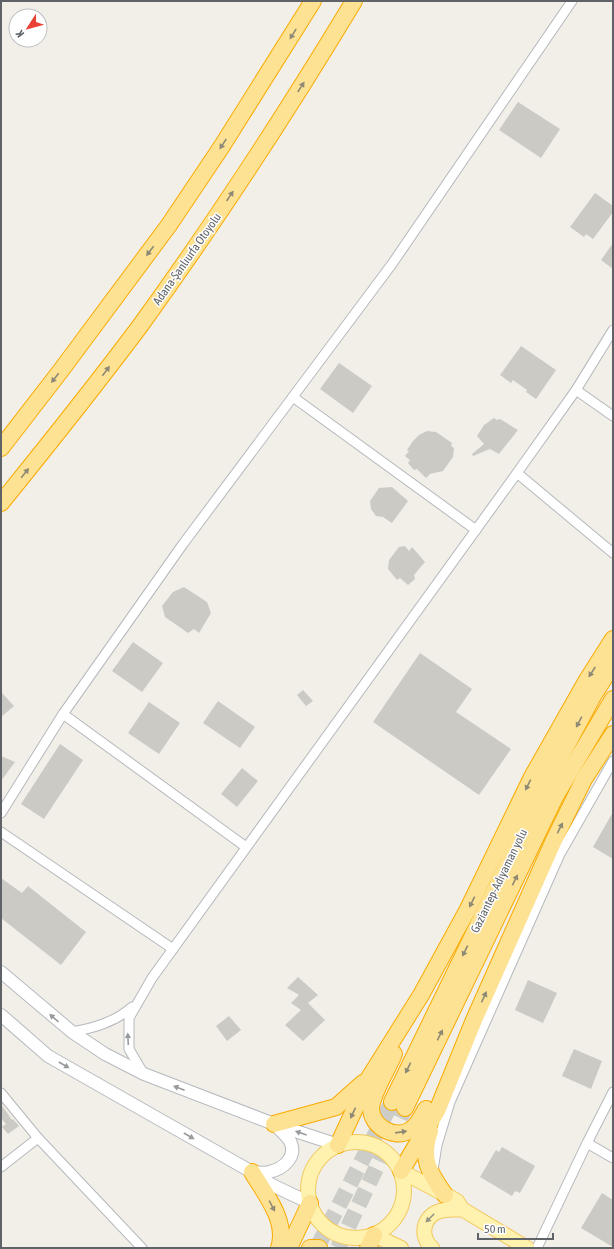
<svg xmlns="http://www.w3.org/2000/svg" width="614" height="1249" viewBox="0 0 614 1249" font-family="'Asap Condensed',sans-serif">
	<style>
		.building { fill: #cccac5 }
		.lines { fill: none; stroke-linecap: round; stroke-linejoin: round }
		.highway-tunnel { stroke: #ccccc8; stroke-width: 16; stroke-dasharray: 16 8; stroke-linecap: butt }
		.street-casing { stroke: #b5b8bc; stroke-width: 11 }
		.secondary-casing { stroke: #b6babf; stroke-width: 14 }
		.primary-casing { stroke: #f2c960; stroke-width: 16 }
		.highway-casing { stroke: #f9ab00; stroke-width: 18 }
		.street { stroke: #fff; stroke-width: 9 }
		.secondary { stroke: #fff; stroke-width: 12 }
		.primary { stroke: #fff2af; stroke-width: 14 }
		.highway { stroke: #fde293; stroke-width: 16 }
		.oneway { fill: #8e8975 }
		.oneway2 { fill: #979a9d }
		.oneway3 { fill: #979581 }
		.labels { text-anchor: middle; stroke-width: 3; stroke-linejoin: round; paint-order: stroke }
		.street-label { font-size: 12px; fill: #5f6368; stroke: #fff }
	</style>
	<rect width="100%" height="100%" fill="#f1efe8"/>
	<g class="building">
		<path d="M518,102L560,129L541,158L499,130Z"/>
		<path d="M595,193L613,206V212L593,239L586,234L584,237L570,227Z"/>
		<path d="M613,243V269L601,260Z"/>
		<path d="M521,346L556,370L536,399L526,392L527,390L513,380L511,383L500,375Z"/>
		<path d="M339,363L372,386L353,413L320,389Z"/>
		<path d="M494,418L497,420L500,419L518,430L499,454L490,449L473,456L472,454L484,444L477,436L484,425Z"/>
		<path d="M427,431L436,432L452,443L451,446L454,448L453,457L443,471L430,474L426,478L417,469L414,470L408,463L410,460L405,456L409,451L407,450L413,441L419,435Z"/>
		<path d="M392,487L408,501L392,523L383,517L376,516L371,509L370,501L379,488Z"/>
		<path d="M405,546L409,551L412,547L425,562L414,575L415,579L408,585L400,578L397,580L388,569L389,560L399,547Z"/>
		<path d="M184,587L207,602L211,613L199,633L194,629L188,633L165,617L162,606L173,592Z"/>
		<path d="M133,642L163,663L142,692L112,671Z"/>
		<path d="M420,653L472,689L456,712L511,749L479,795L373,722Z"/>
		<path d="M303,690L313,701L306,706L297,695Z"/>
		<path d="M1,692L14,706L1,717Z"/>
		<path d="M218,701L255,727L240,748L203,723Z"/>
		<path d="M149,702L180,723L159,754L128,733Z"/>
		<path d="M60,744L83,760L44,819L21,804Z"/>
		<path d="M1,756L15,762L1,781Z"/>
		<path d="M242,768L258,781L237,807L221,794Z"/>
		<path d="M613,812V859L593,847Z"/>
		<path d="M1,878L22,893L28,886L86,932L61,965L1,918Z"/>
		<path d="M298,977L318,995L308,1003L325,1020L303,1041L285,1025L301,1010L291,1003L299,995L287,988Z"/>
		<path d="M528,980L557,993L543,1023L515,1010Z"/>
		<path d="M229,1016L241,1030L227,1041L216,1026Z"/>
		<path d="M574,1049L602,1061L591,1089L562,1076Z"/>
		<path d="M1,1104L12,1120L13,1119L19,1126L8,1134L2,1127L6,1124L1,1118Z"/>
		<path d="M502,1147L535,1166L520,1193L515,1191L512,1196L480,1177L496,1150L499,1152Z"/>
		<path d="M602,1193L613,1200V1247L581,1228Z"/>
	</g>
	<g class="lines">
		<g class="highway-tunnel">
			<path d="M317,1248L392,1102"/>
			<path d="M338,1248L405,1108"/>
		</g>
		<g class="street-casing">
			<g id="street">
				<path d="M576,390L613,416"/>
				<path d="M293,397L476,530"/>
				<path d="M517,473L613,553"/>
				<path d="M63,714L246,847"/>
				<path d="M1,813L63,714L183,544L392,264L572,1"/>
				<path d="M1,832L173,949"/>
				<path d="M72,1032C94,1028 115,1022 132,1007"/>
				<path d="M143,1073L129,1049V1018L152,978L517,473L576,390L613,330"/>
				<path d="M1,1093L38,1138L142,1248"/>
				<path d="M587,1143L613,1158"/>
				<path d="M1,1167L38,1138"/>
				<path d="M433,1170L437,1145L450,1102L560,854L613,761"/>
				<path d="M537,1248L587,1143L613,1092"/>
			</g>
		</g>
		<g class="secondary-casing">
			<g id="secondary">
				<path d="M1,972L72,1032L105,1054L144,1074L274,1124L338,1145"/>
				<path d="M1,1015L48,1056L252,1172L272,1185L310,1203"/>
				<path d="M253,1172C258,1172 264,1174 269,1172C283,1169 298,1157 290,1141C286,1135 280,1130 275,1125"/>
			</g>
		</g>
		<g class="primary-casing">
			<g id="primary">
				<circle cx="356" cy="1190" r="48"/>
				<path d="M401,1171L457,1201L462,1209L527,1248"/>
				<path d="M374,1235L401,1248"/>
				<path d="M432,1248C419,1236 423,1216 440,1211C447,1209 455,1210 462,1209"/>
			</g>
		</g>
		<g class="highway-casing">
			<g id="highway">
				<path d="M1,448L62,369L169,225L222,146L313,1"/>
				<path d="M1,503C48,445 95,386 140,326C216,221 287,112 354,1"/>
				<path d="M394,1054C388,1068 372,1094 371,1108C371,1126 393,1139 409,1131C418,1126 421,1117 426,1109"/>
				<path d="M392,1102L498,884L538,799L593,696L613,664"/>
				<path d="M405,1108L555,797L613,699"/>
				<path d="M274,1124L336,1107L363,1083"/>
				<path d="M430,1131C420,1159 429,1172 445,1195"/>
				<path d="M338,1145L369,1078L421,995L468,909L532,777L587,680L613,639"/>
				<path d="M401,1171L437,1111L474,1020L554,840L584,779L613,734"/>
				<path d="M252,1172C265,1194 288,1221 279,1248"/>
				<path d="M289,1248L310,1203"/>
				<path d="M310,1248H319"/>
				<path d="M368,1248L374,1235"/>
			</g>
		</g>
		<use href="#street" class="street"/>
		<use href="#secondary" class="secondary"/>
		<use href="#primary" class="primary"/>
		<use href="#highway" class="highway"/>
	</g>
	<defs><path id="oneway-solid" d="M-6-.8H1V-3.2L6.5 0L1 3.2V.8H-6Z"/></defs>
	<g class="oneway">
		<use href="#oneway-solid" transform="translate(293 34) rotate(122)"/>
		<use href="#oneway-solid" transform="translate(301 87) rotate(-57)"/>
		<use href="#oneway-solid" transform="translate(223 144) rotate(123)"/>
		<use href="#oneway-solid" transform="translate(230 196) rotate(-56)"/>
		<use href="#oneway-solid" transform="translate(150 251) rotate(127)"/>
		<use href="#oneway-solid" transform="translate(106 371) rotate(-53)"/>
		<use href="#oneway-solid" transform="translate(55 378) rotate(128)"/>
		<use href="#oneway-solid" transform="translate(25 473) rotate(-51)"/>
		<use href="#oneway-solid" transform="translate(592 672) rotate(123)"/>
		<use href="#oneway-solid" transform="translate(579 722) rotate(118)"/>
		<use href="#oneway-solid" transform="translate(528 785) rotate(116)"/>
		<use href="#oneway-solid" transform="translate(560 828) rotate(-64)"/>
		<use href="#oneway-solid" transform="translate(515 880) rotate(-64)"/>
		<use href="#oneway-solid" transform="translate(472 902) rotate(116)"/>
		<use href="#oneway-solid" transform="translate(465 951) rotate(116)"/>
		<use href="#oneway-solid" transform="translate(484 997) rotate(-66)"/>
		<use href="#oneway-solid" transform="translate(440 1035) rotate(-64)"/>
		<use href="#oneway-solid" transform="translate(408 1068) rotate(116)"/>
		<use href="#oneway-solid" transform="translate(353 1113) rotate(115)"/>
		<use href="#oneway-solid" transform="translate(401 1132) rotate(-8)"/>
		<use href="#oneway-solid" transform="translate(272 1206) rotate(62)"/>
	</g>
	<g class="oneway2">
		<use href="#oneway-solid" transform="translate(54 1018) rotate(-139)"/>
		<use href="#oneway-solid" transform="translate(128 1039) rotate(-93)"/>
		<use href="#oneway-solid" transform="translate(64 1065) rotate(30)"/>
		<use href="#oneway-solid" transform="translate(179 1088) rotate(-159)"/>
		<use href="#oneway-solid" transform="translate(301 1133) rotate(-161)"/>
		<use href="#oneway-solid" transform="translate(189 1136) rotate(30)"/>
	</g>
	<use class="oneway3" href="#oneway-solid" transform="translate(430 1218) rotate(135)"/>
	<g class="labels">
		<g class="street-label">
			<text transform="translate(187 259) rotate(-55)" y="4">Adana-Şanlıurfa Otoyolu</text>
			<text transform="translate(499 881) rotate(-64)" y="4">Gaziantep-Adıyaman yolu</text>
		</g>
	</g>
	<rect width="614" height="1249" fill="none" stroke="#5f6368" stroke-width="4"/>
	<g transform="translate(28 28) rotate(234)"><circle r="19" fill="#ffffff" stroke="#bfc1c3"/>
	<path d="M0-3L7 15L0 10L-7 15Z" fill="#ea4335"/>
	<text y="-6" font-size="11" font-weight="bold" text-anchor="middle" fill="#5f6368">K</text>
	</g>
	<path d="M478 1233v6h75v-6" fill="none" stroke="#5f6368" stroke-width="2"/>
	<text x="484" y="1233" font-size="12" fill="#5f6368" stroke="#ffffff" stroke-width="3" paint-order="stroke">50 m</text>
</svg>
